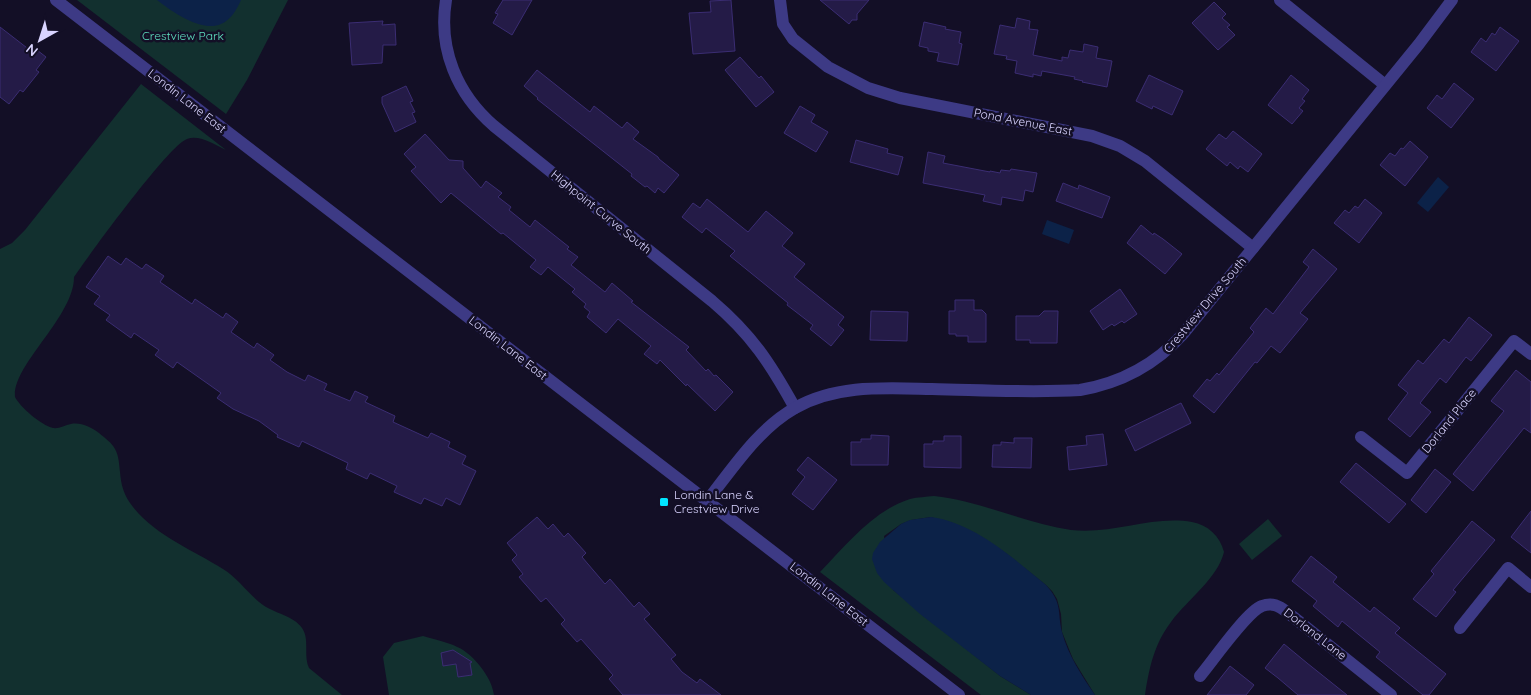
<svg xmlns="http://www.w3.org/2000/svg" width="1531" height="695" viewBox="0 0 1531 695" font-family="Quicksand,sans-serif">
	<style>
		.green { fill: #12302f }
		.water { fill: #0c2248 }
		.building { fill: #241b47; stroke: #3b2d73 }
		.lines { fill: none; stroke-linecap: round; stroke-linejoin: round }
		.minor { stroke: #3d3a85; stroke-width: 12 }
		.tertiary { stroke: #3d3a85; stroke-width: 12 }
		.poi-dot { fill: #00e5ff; stroke: #130f26; stroke-width: 2 }
		.labels { text-anchor: middle; stroke-width: 5; stroke-linejoin: round; paint-order: stroke }
		.park-label { font-size: 12px; fill: #5fe0c0; stroke: #130f26 }
		.street-label { font-size: 12px; fill: #d9d4ff; stroke: #130f26 }
		.poi-label { font-size: 12px; fill: #d9d4ff; stroke: #130f26; text-anchor: start }
	</style>
	<rect width="100%" height="100%" fill="#130f26"/>
	<g class="green">
		<path d="M77,0H288L247,80L226,114Z"/>
		<path d="M141,84L226,150C215,145 199,134 187,139C169,145 89,255 74,277C74,317 12,365 15,397C20,407 41,425 53,428C59,429 65,425 71,424C81,422 92,428 99,433C105,438 112,443 115,449C119,456 119,464 120,472C121,485 124,496 133,507C156,536 193,550 223,569C238,578 248,594 263,605C274,613 294,616 302,628C310,639 303,656 309,668L342,695H0V249L12,243L25,230Z"/>
		<path d="M934,496C981,501 1024,523 1071,530C1112,535 1152,515 1192,522C1208,525 1220,536 1224,552C1218,578 1187,600 1171,622C1154,644 1149,669 1145,695H1095L1073,659L1062,632L1061,614L1057,599L1052,591L1046,585L1007,554L973,532L931,517L911,520L901,524L884,536L893,590L1000,676L1031,695H981L820,572C846,545 874,510 910,499C918,497 926,497 934,496Z"/>
		<path d="M1268,519L1282,536L1252,560L1239,544Z"/>
		<path d="M423,636C451,644 465,645 483,670C489,679 492,684 494,695H389L383,657L394,643Z"/>
	</g>
	<g class="water">
		<path d="M157,0H241C237,9 231,20 221,24C202,33 171,11 157,0Z"/>
		<path d="M1438,177L1449,187L1428,212L1417,203Z"/>
		<path d="M1047,220L1074,230L1069,244L1042,234Z"/>
		<path d="M931,517C975,523 1013,558 1046,585C1063,604 1057,611 1062,632C1068,655 1082,676 1095,695H1031L1000,676L920,614L884,582L877,573L872,559L873,553L880,542L901,524L910,520Z"/>
	</g>
	<g class="building">
		<path d="M503,0H532L512,35L493,23L498,14L495,13Z"/>
		<path d="M731,0L735,51L693,54L689,13L711,12L710,1Z"/>
		<path d="M820,0H869L857,14V20H852L849,24Z"/>
		<path d="M1214,2L1226,14L1222,18L1230,25L1227,27L1235,35L1218,50L1192,23Z"/>
		<path d="M1017,18L1030,21L1029,29L1038,30L1033,55L1062,61V57L1068,58L1070,50L1083,52L1084,44L1098,47L1096,58L1112,61L1107,87L1082,82L1083,81L1074,79L1075,77L1042,71L1041,76L1033,74V77L1015,73L1017,61L1006,59L1007,56L994,54L1000,25L1015,28Z"/>
		<path d="M383,21L382,25L395,24L396,45H383L382,63L352,65L349,23Z"/>
		<path d="M924,22L946,27L945,29L961,32L959,43L962,44L958,65L937,61L939,53L928,51V48L919,46Z"/>
		<path d="M0,27L31,51L33,47L46,57L36,70L39,72L23,92L20,90L9,104L0,97Z"/>
		<path d="M1500,27L1519,41L1496,71L1471,52L1481,38L1486,42L1492,33L1495,35Z"/>
		<path d="M740,57L759,78L761,76L774,92L756,107L725,70Z"/>
		<path d="M537,70L590,112L594,106L622,128L627,122L639,132L633,139L658,157L659,159L679,175L664,193L658,188L655,193L647,186L645,187L631,176L632,174L537,99L538,98L524,86Z"/>
		<path d="M1149,75L1183,91L1172,115L1153,106L1152,109L1136,101Z"/>
		<path d="M1291,75L1309,90L1302,99L1305,101L1299,108L1303,111L1292,124L1268,105Z"/>
		<path d="M1454,83L1474,99L1451,128L1427,108L1437,95L1442,99Z"/>
		<path d="M406,86L413,101L410,102L415,112L412,113L416,122L395,132L382,103V97Z"/>
		<path d="M800,106L815,115L811,122L828,132L816,152L784,133Z"/>
		<path d="M1233,131L1262,154L1248,172L1240,166L1238,169L1230,162L1227,166L1206,149L1219,134L1226,139Z"/>
		<path d="M425,134L449,160L463,161V168L481,188L486,181L502,193L498,197L511,207L509,210L530,227L535,220L569,247L567,249L578,257L571,265L605,292L612,283L633,301L631,302L689,347L686,350L706,371L708,369L714,376L716,375L733,392L715,411L687,384L686,386L660,360L657,364L644,354L651,346L618,319L606,333L587,317L590,312L584,307L586,304L572,292L575,289L548,267L541,275L530,267L536,260L503,233L501,234L451,193L441,203L411,171L416,167L404,154Z"/>
		<path d="M856,140L888,149L887,153L903,157L898,175L850,162Z"/>
		<path d="M1410,141L1428,157L1405,186L1380,165L1390,153L1395,156L1401,148L1403,149Z"/>
		<path d="M928,152L945,156L943,163L990,172V171L1000,173L1001,170L1010,171L1011,169L1037,173L1033,192L1025,190L1023,201L1002,197L1001,205L983,201L985,195L923,183Z"/>
		<path d="M1063,183L1078,189L1079,185L1110,197L1102,218L1056,201Z"/>
		<path d="M707,199L748,232L766,211L793,233L782,246L805,264L794,277L844,317L838,325L844,330L831,346L810,329L813,325L787,305L788,303L730,256L735,251L706,228L702,233L682,217L693,203L700,208Z"/>
		<path d="M1365,199L1382,213L1359,243L1334,223L1345,210L1349,213L1355,206L1358,208Z"/>
		<path d="M1141,225L1153,235L1154,233L1163,239L1182,254L1165,274L1127,243Z"/>
		<path d="M1313,249L1337,269L1300,313L1308,319L1280,353L1271,346L1257,363L1255,362L1214,413L1193,396L1207,379L1210,381L1217,373L1219,375L1254,332L1250,328L1266,308L1273,314L1309,267L1303,262Z"/>
		<path d="M108,256L121,265L126,258L142,269L146,264L164,276L160,282L192,304L195,299L223,318L226,313L238,322L231,332L254,348L257,343L274,355L270,360L287,372L305,381L308,375L327,384L324,390L350,401L355,391L368,397L365,402L395,416L393,422L428,438L431,433L450,442L448,447L466,456L462,464L476,471L460,505L446,498L442,506L424,498L421,504L394,492L397,486L370,473L367,479L346,469L348,463L302,441L299,447L277,437L278,435L259,421L233,409L217,398L221,393L177,362L173,368L155,355L159,350L134,333L131,338L106,320L110,315L94,304L100,296L86,287Z"/>
		<path d="M1120,289L1137,314L1124,323L1122,321L1114,326L1112,324L1103,330L1090,311Z"/>
		<path d="M955,300H974V310H982L986,314V342H968V336H956V334H949V311H955Z"/>
		<path d="M871,311L908,312L907,341L870,340Z"/>
		<path d="M1044,311H1058L1057,343H1030V340H1016V316H1039Z"/>
		<path d="M1469,317L1492,335L1471,361L1466,357L1446,383L1440,378L1420,403L1431,412L1410,437L1388,419L1408,393L1398,385L1418,360L1423,364L1444,339L1449,343Z"/>
		<path d="M1516,370L1531,382V433L1524,428L1473,491L1453,474L1504,411L1491,401Z"/>
		<path d="M1181,403L1191,423L1135,451L1125,430Z"/>
		<path d="M1103,434L1107,465L1069,470L1067,447L1087,445L1086,436Z"/>
		<path d="M871,435L889,436L888,465H851V442H861V439H871Z"/>
		<path d="M944,436H961V468L924,467V444H933V441H944Z"/>
		<path d="M1014,438H1032L1031,468L992,467L993,445H1001V442L1014,443Z"/>
		<path d="M808,457L837,480L813,510L792,494L805,477L797,470Z"/>
		<path d="M1356,463L1406,504L1389,523L1340,482Z"/>
		<path d="M1435,469L1451,482L1426,513L1411,500Z"/>
		<path d="M1531,511V553L1511,537Z"/>
		<path d="M537,517L548,529L553,524L564,537L568,533L586,553L582,557L605,584L610,579L634,607L639,602L650,614L644,619L676,655L671,659L682,672L697,683L700,679L721,695H623L609,679L613,675L581,639L577,642L561,624L565,620L546,598L541,602L519,577L523,574L512,560L517,555L507,543Z"/>
		<path d="M1472,521L1495,540L1453,590L1456,592L1436,617L1413,599L1434,574L1431,571Z"/>
		<path d="M1311,556L1337,577L1333,582L1370,612L1374,607L1400,628L1395,633L1446,674L1429,695H1423L1376,657L1380,652L1342,621L1338,627L1313,606L1317,601L1292,581Z"/>
		<path d="M1284,644L1307,663L1347,695H1298L1278,678L1265,668Z"/>
		<path d="M453,650L472,662L470,663L472,675L458,677L456,664L443,666L441,653Z"/>
		<path d="M1230,666L1254,685L1246,695H1207Z"/>
	</g>
	<g class="lines">
		<g class="minor">
			<path d="M446,0C438,49 457,94 494,126L712,301C752,335 770,363 795,408"/>
			<path d="M780,0L783,24L793,39L828,67L868,88L900,98L1092,136L1120,146L1145,161L1253,248"/>
			<path d="M1280,0L1385,85"/>
			<path d="M1361,437L1407,473L1514,341L1531,354"/>
			<path d="M707,501C733,468 758,429 795,408C837,384 886,388 932,389C981,390 1031,393 1080,390C1121,383 1155,365 1183,334L1419,44L1452,0"/>
			<path d="M1460,628L1508,568L1531,587"/>
			<path d="M1200,676C1212,662 1247,611 1262,606C1272,602 1279,606 1287,612L1391,695"/>
		</g>
		<path class="tertiary" d="M56,0L959,695"/>
	</g>
	<rect class="poi-dot" x="659" y="497" width="10" height="10" rx="2.5"/>
	<g class="labels">
		<g class="park-label">
			<text x="183" y="40">Crestview Park</text>
		</g>
		<g class="street-label">
			<text transform="translate(187 101) rotate(38)" y="4">Londin Lane East</text>
			<text transform="translate(1023 122) rotate(11)" y="4">Pond Avenue East</text>
			<text transform="translate(601 212) rotate(39)" y="4">Highpoint Curve South</text>
			<text transform="translate(1205 305) rotate(-50)" y="4">Crestview Drive South</text>
			<text transform="translate(508 348) rotate(38)" y="4">Londin Lane East</text>
			<text transform="translate(1449 421) rotate(-51)" y="4">Dorland Place</text>
			<text transform="translate(829 594) rotate(38)" y="4">Londin Lane East</text>
			<text transform="translate(1315 634) rotate(38)" y="4">Dorland Lane</text>
		</g>
		<g class="poi-label">
			<text x="674" y="499">Londin Lane &amp;<tspan x="674" dy="14">Crestview Drive</tspan></text>
		</g>
	</g>
	<g transform="translate(40 40) rotate(219)" stroke="#130f26" stroke-width="4" paint-order="stroke">
	<path d="M0-4L9 19L0 12L-9 19Z" fill="#d9d4ff"/>
	<text y="-8" font-size="14" font-weight="bold" text-anchor="middle" fill="#d9d4ff">N</text>
	</g>
</svg>
